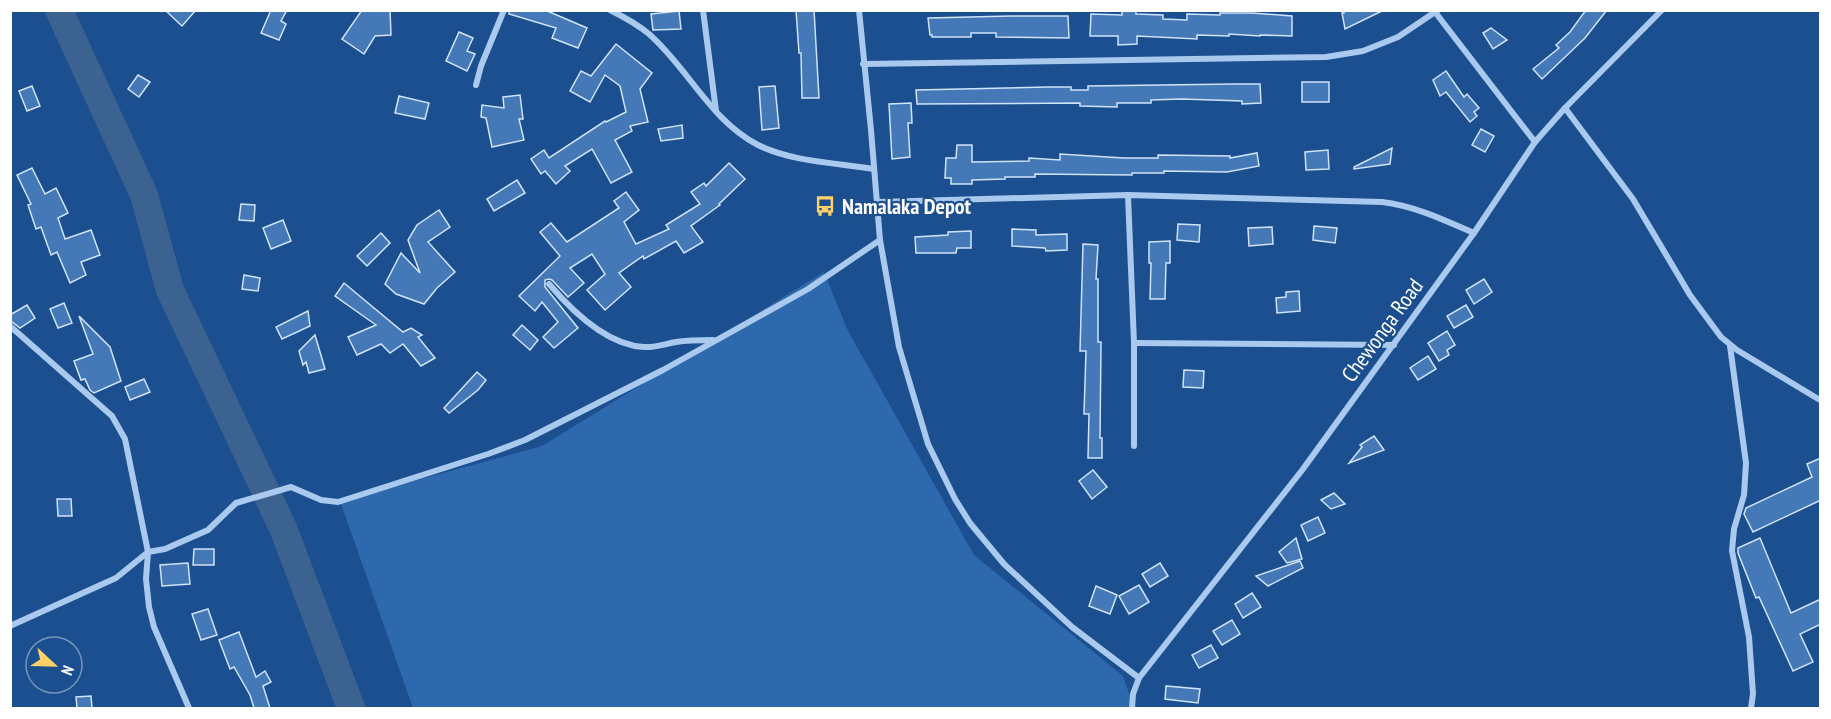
<svg xmlns="http://www.w3.org/2000/svg" width="1831" height="719" viewBox="0 0 1831 719" font-family="'PT Sans Narrow',sans-serif">
	<style>
		.green { fill: #2e69ad }
		.lines { fill: none; stroke-linecap: round; stroke-linejoin: round }
		.river { stroke: #3c6290; stroke-width: 28 }
		.building { fill: #4478b7; stroke: #cfe3fa; stroke-width: 1.5 }
		.street { stroke: #a9c9ee; stroke-width: 6 }
		.labels { text-anchor: middle; stroke-width: 4.5; stroke-linejoin: round; paint-order: stroke }
		.poi-label { font-size: 22px; font-weight: bold; fill: #fff; stroke: #1b4f8f; text-anchor: start }
		.street-label { font-size: 22px; fill: #fff; stroke: #1b4f8f }
	</style>
	<rect width="100%" height="100%" fill="#1b4f8f"/>
	<path class="green" d="M824,272L847,329L974,555L1123,676L1134,708H413L340,501L542,446Z"/>
	<g class="lines">
		<path class="river" d="M59,10L144,195L170,290L283,528L351,708"/>
	</g>
	<g class="building">
		<path d="M165,10H196L182,26Z"/>
		<path d="M271,10H287L281,21L286,24L279,40L261,33Z"/>
		<path d="M362,10H390L391,35L375,36L364,54L342,39Z"/>
		<path d="M509,10H545L587,28L578,48L552,38L556,28L509,14Z"/>
		<path d="M796,10H814L819,98H802L801,53H799Z"/>
		<path d="M1122,10H1136V14L1163,15V19L1187,20V14L1220,15V13H1252L1292,16V36L1260,35V36L1229,34V36L1197,35V39L1137,36V44L1118,45V36H1090L1091,14L1122,15Z"/>
		<path d="M1344,10H1384L1345,29L1342,13H1344Z"/>
		<path d="M1586,10H1607L1585,38L1542,79L1533,69L1559,48L1556,45L1570,32Z"/>
		<path d="M679,11L681,29L653,30L651,14Z"/>
		<path d="M1011,16H1068L1069,38L996,37V33H971V37H932V35H930L928,18Z"/>
		<path d="M1491,28L1507,40L1493,49L1483,33Z"/>
		<path d="M459,32L473,38L467,51L475,54L467,71L446,61Z"/>
		<path d="M616,44L652,73L640,89L648,122L630,126L632,131L615,140L632,172L611,183L592,149L565,166L570,171L556,184L545,171L541,174L531,159L544,150L549,158L605,121L606,122L626,112L620,86L605,75L590,102L570,91L581,71L591,76Z"/>
		<path d="M1446,71L1464,97L1467,94L1479,108L1474,112L1477,116L1470,122L1446,92L1440,96L1433,80Z"/>
		<path d="M138,75L150,82L139,97L128,89Z"/>
		<rect x="1302" y="82" width="27" height="20"/>
		<path d="M1234,84H1260L1261,103L1242,104V101L1182,99L1151,100V103H1117V107L1080,106V103L917,104L916,90L1047,87H1071V90H1088V86Z"/>
		<path d="M32,86L40,106L27,111L19,91Z"/>
		<path d="M775,86L779,128L762,130L759,87Z"/>
		<path d="M520,95L523,119H519L524,140L492,147L486,118L481,117L482,105L504,108L503,97Z"/>
		<path d="M399,96L429,103L425,119L395,113Z"/>
		<path d="M911,103L912,123H908L910,157L892,159L889,104Z"/>
		<path d="M682,125L683,138L661,141L658,129Z"/>
		<path d="M1481,129L1494,136L1485,152L1472,145Z"/>
		<path d="M957,145H972V162L1029,161V158L1060,160V154L1124,158H1158V155L1230,156V158L1257,153L1259,166L1227,172L1164,171V173H1132V175L1035,174V177H1005V179L972,180V184H951V178H945L946,158H956Z"/>
		<path d="M1392,148L1390,164L1354,169V167Z"/>
		<path d="M1328,150L1329,169L1306,170L1305,152Z"/>
		<path d="M729,163L745,179L719,204L720,205L691,226L703,242L684,253L676,241L644,259L643,256L619,273L631,287L605,310L587,290L605,274L592,254L570,268L584,283L568,297L552,280L549,279L545,280V287L578,328L554,348L543,337L558,322L542,302L535,311L519,296L560,256L540,232L551,223L567,242L619,208L614,201L626,192L639,210L624,222L636,244L669,229L666,225L700,204L691,192L704,183L706,186Z"/>
		<path d="M32,168L45,194L56,188L68,213L58,218L65,239L91,230L100,255L81,262L86,275L70,283L57,252L51,255L41,227L36,229L28,205L31,204L17,175Z"/>
		<path d="M517,180L525,193L494,211L487,199Z"/>
		<path d="M241,204L255,205L254,221L239,220Z"/>
		<path d="M439,210L450,227L428,242L455,272L437,288L424,304L396,294L385,284L401,253L420,273L408,240L417,225Z"/>
		<path d="M283,220L291,241L271,249L263,228Z"/>
		<path d="M1178,224L1200,225L1199,242L1177,240Z"/>
		<path d="M1314,226L1337,228L1335,243L1313,240Z"/>
		<path d="M1272,227L1273,244L1249,246L1248,228Z"/>
		<path d="M1012,229L1036,230V235L1067,234V250L1046,251L1045,248L1012,246Z"/>
		<path d="M971,231V248H957L956,253H916L915,237L948,235V232Z"/>
		<path d="M381,233L390,243L367,266L357,256Z"/>
		<path d="M1170,241V263H1166L1165,299H1150L1151,263H1149V242Z"/>
		<path d="M1083,244L1098,245L1096,279H1098V342H1101L1100,438H1102V458H1088L1089,414H1084L1086,351H1080Z"/>
		<path d="M244,275L260,278L258,291L242,289Z"/>
		<path d="M1484,279L1492,292L1474,304L1466,290Z"/>
		<path d="M344,283L403,332L411,328L422,335L418,337L435,358L421,366L403,344L390,353L381,344L357,355L348,337L376,325L335,296Z"/>
		<path d="M1299,291L1300,311L1277,313L1276,298L1286,297V292Z"/>
		<path d="M64,303L72,323L58,328L50,309Z"/>
		<path d="M27,305L35,318L20,328L11,321L10,315Z"/>
		<path d="M1466,305L1473,317L1454,328L1447,316Z"/>
		<path d="M308,311L310,326L282,339L276,327Z"/>
		<path d="M79,316L110,347L121,381L94,393L90,390L85,379L81,380L74,361L93,354Z"/>
		<path d="M522,325L538,340L530,350L513,335Z"/>
		<path d="M1447,331L1455,345L1447,350L1449,355L1439,361L1428,343Z"/>
		<path d="M315,335L325,369L309,373L306,362L303,365L299,351Z"/>
		<path d="M1428,356L1436,369L1418,380L1410,368Z"/>
		<path d="M1184,370L1204,371L1203,388L1183,387Z"/>
		<path d="M477,372L486,380L478,390L449,413L444,408Z"/>
		<path d="M144,379L150,392L130,400L125,387Z"/>
		<path d="M1374,436L1384,450L1349,463L1362,447L1360,445Z"/>
		<path d="M1821,458V500L1753,532L1744,514L1746,508L1812,477L1807,464Z"/>
		<path d="M1093,470L1107,487L1092,499L1079,481Z"/>
		<path d="M1334,493L1345,504L1331,509L1321,500Z"/>
		<path d="M57,499H71L72,516H58Z"/>
		<path d="M1318,517L1325,533L1308,541L1301,525Z"/>
		<path d="M1296,538L1302,559L1287,563L1279,552Z"/>
		<path d="M1760,538L1791,613L1821,599V624L1800,634L1813,662L1793,671L1759,597L1756,598L1738,553V548Z"/>
		<path d="M194,549H214V565H193Z"/>
		<path d="M1300,561L1303,568L1268,586L1256,576Z"/>
		<path d="M188,563L190,584L162,586L160,565Z"/>
		<path d="M1160,563L1168,576L1150,587L1142,574Z"/>
		<path d="M1139,585L1149,602L1129,614L1119,596Z"/>
		<path d="M1096,586L1117,595L1110,614L1089,606Z"/>
		<path d="M1252,593L1261,607L1243,618L1235,604Z"/>
		<path d="M208,609L217,635L201,640L192,614Z"/>
		<path d="M1232,620L1240,634L1222,645L1213,631Z"/>
		<path d="M239,632L256,677L265,671L271,682L263,686L270,708H254L250,695L234,667L230,669L219,640Z"/>
		<path d="M1211,645L1218,658L1199,668L1192,655Z"/>
		<path d="M1166,686L1200,689L1198,703L1165,699Z"/>
		<path d="M91,696L92,708H77L76,697Z"/>
	</g>
	<g class="lines">
		<g class="street">
			<path d="M610,10C624,17 637,24 649,34C688,68 710,120 758,145C792,162 837,163 874,169"/>
			<path d="M703,10L716,111"/>
			<path d="M859,10L871,130L880,240L899,347L928,444L955,499L970,523L1004,564L1072,627L1139,678"/>
			<path d="M1435,12L1535,142"/>
			<path d="M863,64L1326,57L1363,51L1398,37L1438,10"/>
			<path d="M476,85L481,66L504,10"/>
			<path d="M1565,108L1633,199L1690,295L1721,337L1737,350L1820,400"/>
			<path d="M1128,195L1134,343V446"/>
			<path d="M878,202L1128,195L1382,202C1415,206 1444,220 1474,233"/>
			<path d="M549,284C572,311 606,345 644,347C654,348 665,344 676,342C688,340 700,340 713,340"/>
			<path d="M10,326L112,416L125,439L148,552L146,579L149,607L154,627L189,708"/>
			<path d="M1134,343L1394,345"/>
			<path d="M1730,346L1746,463L1744,495L1734,529L1732,551L1749,637L1753,694L1751,708"/>
			<path d="M10,626L116,578L148,552L165,549L208,530L236,503L291,487L321,500L338,502L488,454L525,440L663,370L808,289L880,240"/>
			<path d="M1132,708L1133,694L1139,678L1303,469L1474,233L1535,142L1565,108L1662,10"/>
		</g>
	</g>
	<defs>
		<g id="bus-bare" transform="scale(1.62)"><path d="M-5-6H5V4H4V6H2V4H-2V6H-4V4H-5ZM-3.5-4V0h7V-4ZM-3.5 1.2v1.5H-2V1.2ZM2 1.2v1.5H3.5V1.2Z" fill="#ffd166" stroke="#1b4f8f" stroke-width="2.5" paint-order="stroke"/></g>
	</defs>
	<g fill-rule="evenodd">
		<use href="#bus-bare" x="825" y="206"/>
	</g>
	<g class="labels">
		<g class="poi-label">
			<text x="842" y="214">Namalaka Depot</text>
		</g>
		<g class="street-label">
			<text transform="translate(1382 330) rotate(-54)" y="8">Chewonga Road</text>
		</g>
	</g>
	<rect width="1831" height="719" fill="none" stroke="#ffffff" stroke-width="24"/>
	<g transform="translate(54 665) rotate(112)"><circle r="28" fill="#1b4f8f" stroke="#7695bc" stroke-width="1.5"/>
	<path d="M0-4.5L10 22L0 15L-10 22Z" fill="#ffd166"/>
	<text y="-9" font-size="16" font-weight="bold" text-anchor="middle" fill="#ffffff">N</text>
	</g>
</svg>
